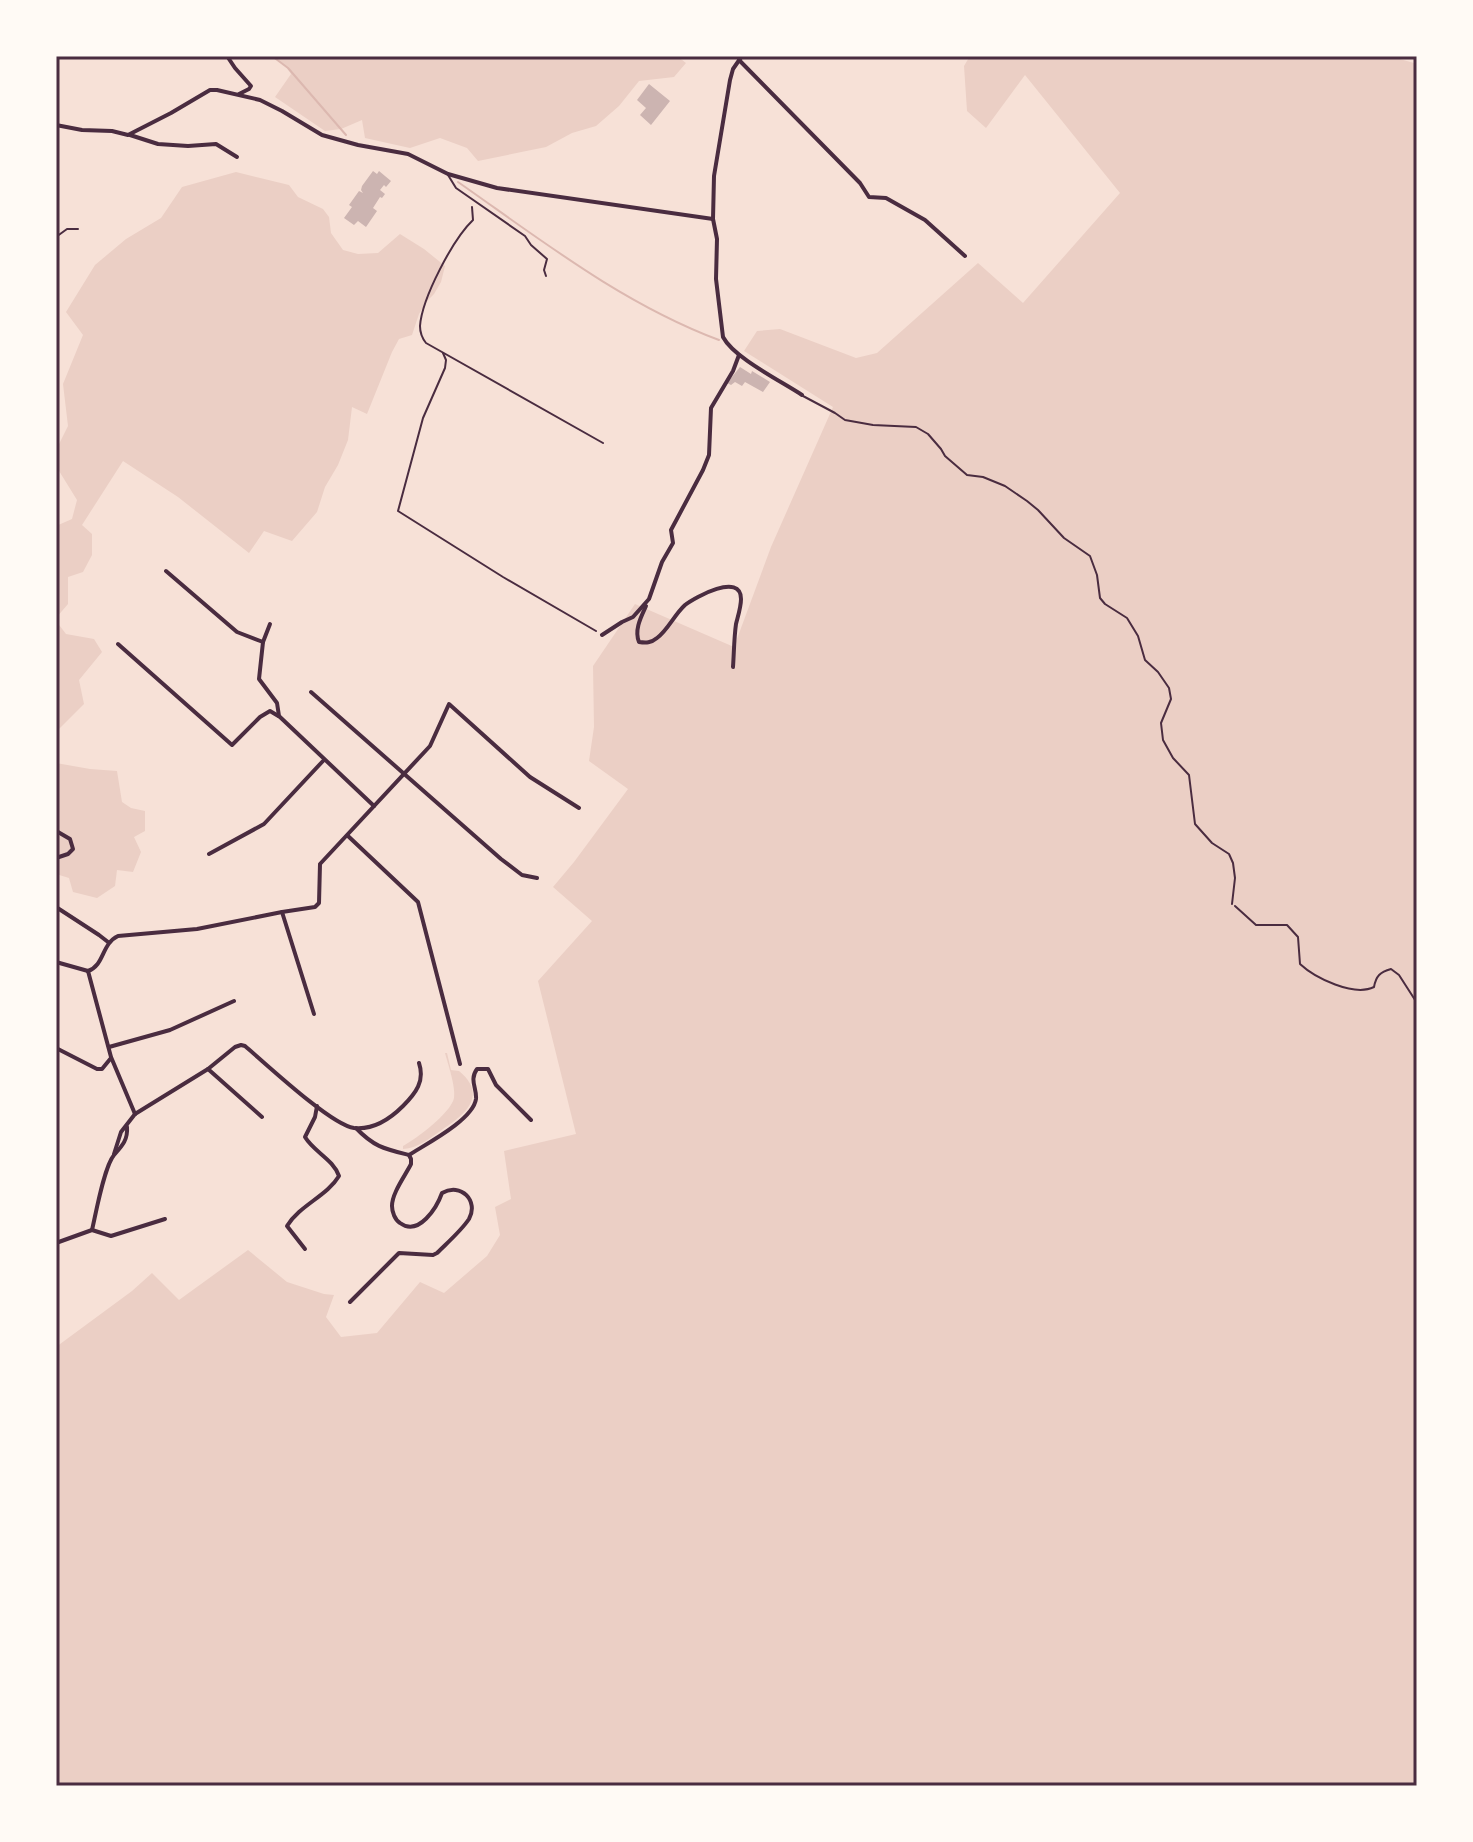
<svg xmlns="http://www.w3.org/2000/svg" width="1473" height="1842" viewBox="0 0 1473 1842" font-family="'PT Sans Narrow',sans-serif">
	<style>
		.green { fill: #ebcfc5 }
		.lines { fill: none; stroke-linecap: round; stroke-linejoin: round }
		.stream { stroke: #dcb8b0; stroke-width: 2 }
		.building { fill: #ccb4b1 }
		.path { stroke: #4a2c40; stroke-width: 2 }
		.service { stroke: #4a2c40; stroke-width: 2 }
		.minor { stroke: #4a2c40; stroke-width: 4 }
		.neatline { fill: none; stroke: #4a2c40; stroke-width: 3 }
	</style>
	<rect width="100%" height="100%" fill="#f7e1d7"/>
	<g class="green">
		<path d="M273,56H326L328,58L330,56H677L686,63L674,77L639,81L619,106L596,126L572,133L546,147L478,161L467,148L440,138L410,148L365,138L362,120L341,129L325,131L275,97L291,74L287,68Z"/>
		<path d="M970,56H1389L1414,63L1417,88V1786H56V1347L132,1291L152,1273L179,1300L248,1250L287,1282L324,1294L334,1295L326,1317L341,1337L377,1333L420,1282L444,1293L487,1256L500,1235L495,1207L511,1199L504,1151L576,1134L538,981L592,921L553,887L574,862L628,789L589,761L594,727L593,666L635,604L734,647L771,547L833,407L744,351L757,331L780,329L856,358L877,353L978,263L1023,303L1120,193L1025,75L986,128L967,111L964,66Z"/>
		<path d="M236,172L289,185L298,197L323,209L329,217L331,233L343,250L358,254L378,253L400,234L424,249L445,266L441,282L434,294L428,300L419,314L412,335L399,339L392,352L367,414L352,407L348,440L338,465L325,487L317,512L292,541L264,531L249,553L178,497L123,461L82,525L92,534V555L83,572L68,577V604L56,618V526L72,519L77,500L56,466V450L68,426L63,384L83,335L66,312L95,265L126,239L161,218L182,187Z"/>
		<path d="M56,621L66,634L94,639L102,652L79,680L84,704L58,730L56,737Z"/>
		<path d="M56,763L90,769L117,771L122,802L131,808L145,811V831L134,837L141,852L133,872L117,870L115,886L97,898L73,892L69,878L56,874Z"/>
		<path d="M445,1053H447L451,1070L459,1071C488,1095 466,1114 443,1129C430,1138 419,1148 403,1149V1146C416,1139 451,1113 454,1098C456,1087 448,1064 445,1053Z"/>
	</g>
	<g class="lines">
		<g class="stream">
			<path d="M272,56L288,68L346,135"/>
			<path d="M458,182C541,240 623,304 719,340"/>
		</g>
	</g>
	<g class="building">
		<path d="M649,84L670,101L651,125L640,115L646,108L637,100Z"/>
		<path d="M373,171L377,174L379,171L391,181L386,187L384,185L380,190L385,194L382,198L380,197L373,208L377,211L366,227L358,221L354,225L344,218L352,207L349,205L359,191L363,193L361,190L362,186Z"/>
		<path d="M740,367L751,374L752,371L770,382L763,392L745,382L742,386L735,382L731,385L727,383Z"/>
	</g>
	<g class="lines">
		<g class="path">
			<path d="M472,207L473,220C453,239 422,298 420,326C420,333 422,338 426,343L603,443"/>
			<path d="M443,353L446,360L445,368L423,418L398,511L503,577L596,631"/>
			<path d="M1235,906L1256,925H1287L1298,937L1300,964C1315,978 1354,997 1374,987C1376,976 1380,972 1391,969L1399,975L1417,1003"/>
		</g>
		<g class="service">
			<path d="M448,175L456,188L525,236L531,245L547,259L544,270L546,276"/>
			<path d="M56,237L67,229H78"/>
			<path d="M803,396L835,413L845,420L873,425L916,427L928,434L941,449L945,456L967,475L983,477L1005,486L1027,501L1038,510L1064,538L1090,556L1097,575L1100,598L1105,604L1127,618L1138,636L1145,660L1158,672L1169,688L1171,699L1161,723L1163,740L1173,758L1189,775L1195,824L1212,843L1229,854L1233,863L1235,878L1232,904"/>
		</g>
		<g class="minor">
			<path d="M227,56L235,68L251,86L249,89L239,94"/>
			<path d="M742,56L733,69L730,80L714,176L713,219L717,239L716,279L723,337C734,358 781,381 802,395"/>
			<path d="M739,60L860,183L869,197L886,198L925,220L965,256"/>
			<path d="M56,125L82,130L112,131L128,135L171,113L210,90H217L260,100L282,111L322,135L358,145L408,154L448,174L497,188L713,219"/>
			<path d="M130,135L158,144L188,146L216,144L237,157"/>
			<path d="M166,571L237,632L263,642L259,679L277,703L279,716"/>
			<path d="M646,606C641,617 634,630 639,642C646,643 651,643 657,638C668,630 674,615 685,605C695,597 741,572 741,599C741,607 738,616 736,624C734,638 734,653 733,667"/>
			<path d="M602,635L622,622L633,617L649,599L662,562L673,543L671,530L703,470L709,455L711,408L733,371L739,355"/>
			<path d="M263,642L270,624"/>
			<path d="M118,644L232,745L260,717L270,711L280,717L374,806"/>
			<path d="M311,692L501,859L522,875L537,878"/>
			<path d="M348,836L418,902L460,1064"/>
			<path d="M209,854L264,824L323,761"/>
			<path d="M56,858L68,854L73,849L70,839L58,832"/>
			<path d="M56,907L99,935L108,942"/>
			<path d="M282,912L314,1014"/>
			<path d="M56,962L88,971"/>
			<path d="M88,971C105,965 101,944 118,936L197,929L282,912L315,907L319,903L320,864L430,746L449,704L530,777L579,808"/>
			<path d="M88,971L111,1057L135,1114"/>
			<path d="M109,1047L170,1030L234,1001"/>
			<path d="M56,1048L97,1069H102L111,1058"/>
			<path d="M208,1069L262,1117"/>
			<path d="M135,1114L208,1069L235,1047L241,1045L245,1046C265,1063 331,1125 354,1128C373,1130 390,1119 403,1106C416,1093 425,1081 419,1063"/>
			<path d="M114,1154L121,1132L135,1114"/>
			<path d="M409,1155C426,1144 473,1120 476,1099C477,1088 469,1080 477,1069H488L496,1085L531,1120"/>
			<path d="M92,1230C96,1213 104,1167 114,1155C122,1146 128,1140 127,1127"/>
			<path d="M56,1243L92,1230L111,1236L165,1219"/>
			<path d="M305,1249L287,1226C300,1205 327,1196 339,1176C333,1159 314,1152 305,1137L315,1117L317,1106"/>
			<path d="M350,1302L399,1253L433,1255L437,1253C447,1243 461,1231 469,1219C479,1201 461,1182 442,1193C437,1207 419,1237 400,1223C395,1220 392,1212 392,1206C392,1193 405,1176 411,1164V1159L409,1155C385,1149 374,1147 356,1128"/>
		</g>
	</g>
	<rect width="1473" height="1842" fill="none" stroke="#fffaf5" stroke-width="116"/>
	<rect x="58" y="58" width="1357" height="1726" class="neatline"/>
</svg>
